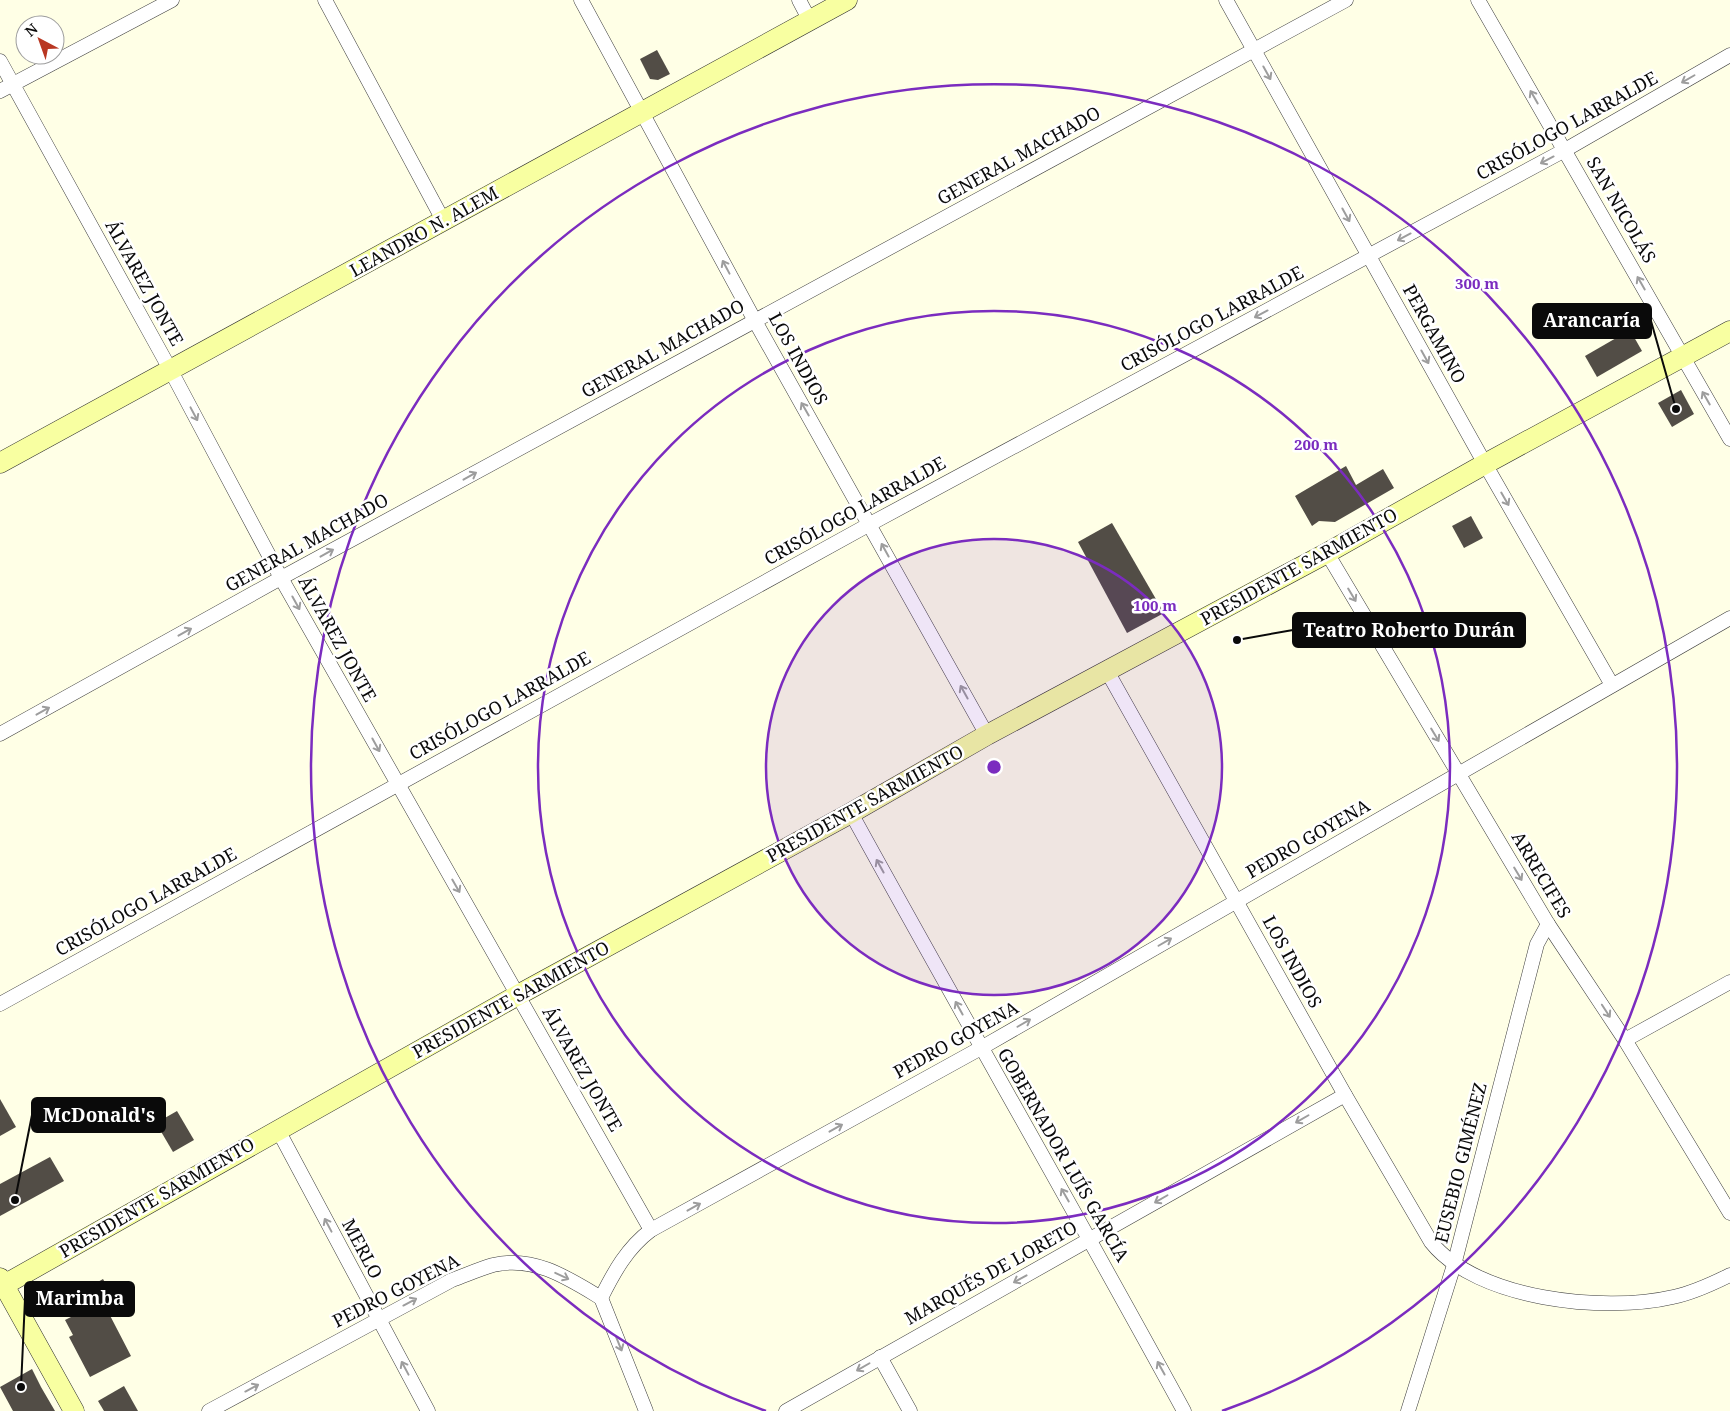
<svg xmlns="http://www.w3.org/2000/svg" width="1730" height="1411" viewBox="0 0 1730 1411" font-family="'Noto Serif',serif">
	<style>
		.building { fill: #524d46 }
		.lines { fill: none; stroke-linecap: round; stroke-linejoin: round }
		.street-casing { stroke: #3d3d3d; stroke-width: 15 }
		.secondary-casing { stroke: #2c2c2c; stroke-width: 21 }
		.street { stroke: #fff; stroke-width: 14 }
		.secondary { stroke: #f8ffa1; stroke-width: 20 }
		.oneway { stroke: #9d9d9d }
		.ring { fill: none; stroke: #7b2cbf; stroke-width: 2.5 }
		.labels { text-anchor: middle; stroke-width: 5; stroke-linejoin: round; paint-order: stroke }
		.street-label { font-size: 18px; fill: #0a0a0a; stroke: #fff }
		.centre { fill: #7b2cbf; stroke: #fff; stroke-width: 2.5 }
		.ring-label { font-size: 15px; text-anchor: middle; font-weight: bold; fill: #7b2cbf; stroke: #fff; stroke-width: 5; stroke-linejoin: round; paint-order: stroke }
		.leader { fill: none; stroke: #0a0a0a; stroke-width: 2 }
		.callout-dot { fill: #0a0a0a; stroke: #fff; stroke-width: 2 }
		.callout { fill: #0a0a0a; stroke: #0a0a0a; stroke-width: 2 }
		.callout-label { font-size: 19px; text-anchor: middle; font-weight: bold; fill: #fff }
	</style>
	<rect width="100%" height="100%" fill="#ffffe6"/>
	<g class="building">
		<path d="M657,50L670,74L658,80L650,79L640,59Z"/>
		<path d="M1630,330L1642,351L1597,377L1585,356Z"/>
		<path d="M1681,390L1694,414L1672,427L1658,403Z"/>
		<path d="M1346,466L1356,485L1383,469L1394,488L1335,522L1319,521L1312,526L1295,496Z"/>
		<path d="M1471,516L1483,538L1464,548L1452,526Z"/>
		<path d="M1112,523L1164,613L1127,633L1078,542Z"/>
		<path d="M0,1099L16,1127L0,1136Z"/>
		<path d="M177,1111L194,1140L173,1152L156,1123Z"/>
		<path d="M50,1157L64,1181L0,1216V1184Z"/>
		<path d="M103,1279L113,1297L103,1302L131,1356L90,1377L69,1337L73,1335L65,1320L91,1307L82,1291Z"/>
		<path d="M32,1369L41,1387L55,1411H13L0,1387Z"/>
		<path d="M124,1386L138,1411H104L98,1401Z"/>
	</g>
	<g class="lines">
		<g class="street-casing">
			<g id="street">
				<path d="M325,0L444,222"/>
				<path d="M581,0L755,321L987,735"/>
				<path d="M799,0L810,21"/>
				<path d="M1226,0L1485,464L1612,685"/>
				<path d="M1478,0L1730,439"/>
				<path d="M0,61L171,371L281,578L651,1230"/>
				<path d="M0,91L172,0"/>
				<path d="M1327,553L1548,924L1625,1040L1730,1213"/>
				<path d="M1107,671L1345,1095L1431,1242C1477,1300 1605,1313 1673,1297C1693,1293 1712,1284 1730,1275"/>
				<path d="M0,734L281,578L1346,0"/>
				<path d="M851,813C961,1013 1075,1211 1184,1411"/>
				<path d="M0,1004L870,524L1565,150L1730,55"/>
				<path d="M1625,1040L1730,982"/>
				<path d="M278,1130L428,1411"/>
				<path d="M601,1298C614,1272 627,1248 651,1230L981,1048L1730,618"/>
				<path d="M601,1298L646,1411"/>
				<path d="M880,1357L910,1411"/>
				<path d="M209,1411L452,1280C466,1275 479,1269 493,1265C533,1255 568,1278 601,1298"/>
				<path d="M786,1411L1345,1095"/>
				<path d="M1408,1411L1454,1265L1537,944L1548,924"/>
			</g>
		</g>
		<g class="secondary-casing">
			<g id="secondary">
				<path d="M0,463L847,0"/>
				<path d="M0,1278L74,1411"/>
				<path d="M0,1285H4L518,995L851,813L987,735L1327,553L1485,464L1730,331"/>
			</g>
		</g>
		<use href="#street" class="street"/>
		<use href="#secondary" class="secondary"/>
	</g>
	<defs><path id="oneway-shaft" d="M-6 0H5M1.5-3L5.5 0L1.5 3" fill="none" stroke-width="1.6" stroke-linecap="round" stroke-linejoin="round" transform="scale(1.25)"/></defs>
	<g class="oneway">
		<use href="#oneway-shaft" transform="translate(1267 73) rotate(61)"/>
		<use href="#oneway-shaft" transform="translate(1688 79) rotate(150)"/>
		<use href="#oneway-shaft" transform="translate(1534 97) rotate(-120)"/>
		<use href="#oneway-shaft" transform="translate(1547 160) rotate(152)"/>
		<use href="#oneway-shaft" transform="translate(1346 215) rotate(61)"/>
		<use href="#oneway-shaft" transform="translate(1404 237) rotate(152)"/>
		<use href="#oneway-shaft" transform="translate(726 267) rotate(-118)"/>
		<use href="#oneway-shaft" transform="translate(1641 283) rotate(-120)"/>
		<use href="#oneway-shaft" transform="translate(1261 314) rotate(152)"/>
		<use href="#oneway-shaft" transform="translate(1425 357) rotate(61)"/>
		<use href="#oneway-shaft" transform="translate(1706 398) rotate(-120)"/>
		<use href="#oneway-shaft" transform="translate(805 409) rotate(-120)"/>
		<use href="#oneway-shaft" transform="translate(194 414) rotate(62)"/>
		<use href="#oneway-shaft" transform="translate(470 476) rotate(-29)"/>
		<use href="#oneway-shaft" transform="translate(1505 499) rotate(60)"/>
		<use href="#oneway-shaft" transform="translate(885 550) rotate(-119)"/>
		<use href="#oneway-shaft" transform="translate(327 553) rotate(-29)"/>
		<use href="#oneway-shaft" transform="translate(1352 595) rotate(59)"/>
		<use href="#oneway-shaft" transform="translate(296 603) rotate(61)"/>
		<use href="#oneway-shaft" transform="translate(185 632) rotate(-29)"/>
		<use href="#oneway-shaft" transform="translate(964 692) rotate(-119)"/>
		<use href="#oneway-shaft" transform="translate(43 711) rotate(-29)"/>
		<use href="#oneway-shaft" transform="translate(1435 735) rotate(59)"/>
		<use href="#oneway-shaft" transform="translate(376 745) rotate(61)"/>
		<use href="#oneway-shaft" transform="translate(880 866) rotate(-119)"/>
		<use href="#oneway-shaft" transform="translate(1518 874) rotate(59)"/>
		<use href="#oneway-shaft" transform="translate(456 886) rotate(60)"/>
		<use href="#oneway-shaft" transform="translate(1165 942) rotate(-30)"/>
		<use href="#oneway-shaft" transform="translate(959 1008) rotate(-119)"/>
		<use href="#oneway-shaft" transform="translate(1606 1011) rotate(57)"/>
		<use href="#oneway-shaft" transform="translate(1024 1023) rotate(-30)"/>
		<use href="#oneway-shaft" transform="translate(1302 1119) rotate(150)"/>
		<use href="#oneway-shaft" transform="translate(836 1128) rotate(-29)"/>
		<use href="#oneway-shaft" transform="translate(1065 1195) rotate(-120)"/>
		<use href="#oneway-shaft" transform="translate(1161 1199) rotate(150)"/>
		<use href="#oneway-shaft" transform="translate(694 1207) rotate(-29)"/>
		<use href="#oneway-shaft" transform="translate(328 1225) rotate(-118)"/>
		<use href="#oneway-shaft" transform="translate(562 1276) rotate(25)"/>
		<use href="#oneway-shaft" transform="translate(1020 1279) rotate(151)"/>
		<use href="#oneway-shaft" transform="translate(410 1302) rotate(-28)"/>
		<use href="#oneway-shaft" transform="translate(619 1344) rotate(68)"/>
		<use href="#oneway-shaft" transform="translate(863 1367) rotate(150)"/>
		<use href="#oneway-shaft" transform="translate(405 1368) rotate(-118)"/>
		<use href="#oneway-shaft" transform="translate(1161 1368) rotate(-119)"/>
		<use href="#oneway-shaft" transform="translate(252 1388) rotate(-28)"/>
	</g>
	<circle cx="994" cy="767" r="228" fill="#7b2cbf" fill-opacity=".12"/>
	<g class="ring">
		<circle cx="994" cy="767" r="228"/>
		<circle cx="994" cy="767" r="456"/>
		<path d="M766 1411A683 683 0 1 1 1222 1411"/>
	</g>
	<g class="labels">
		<g class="street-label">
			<text transform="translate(1567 126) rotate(-29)" y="6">CRISÓLOGO LARRALDE</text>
			<text transform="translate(1019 156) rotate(-29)" y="6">GENERAL MACHADO</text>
			<text transform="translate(1621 210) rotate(60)" y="6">SAN NICOLÁS</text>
			<text transform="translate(424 232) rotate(-29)" y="6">LEANDRO N. ALEM</text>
			<text transform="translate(144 283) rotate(61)" y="6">ÁLVAREZ JONTE</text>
			<text transform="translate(1212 319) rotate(-28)" y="6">CRISÓLOGO LARRALDE</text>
			<text transform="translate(1434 334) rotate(61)" y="6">PERGAMINO</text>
			<text transform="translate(663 349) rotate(-29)" y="6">GENERAL MACHADO</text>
			<text transform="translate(798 359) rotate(61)" y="6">LOS INDIOS</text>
			<text transform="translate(855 511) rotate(-29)" y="6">CRISÓLOGO LARRALDE</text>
			<text transform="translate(307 543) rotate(-29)" y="6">GENERAL MACHADO</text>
			<text transform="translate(1299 567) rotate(-29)" y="6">PRESIDENTE SARMIENTO</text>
			<text transform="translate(337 639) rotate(61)" y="6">ÁLVAREZ JONTE</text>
			<text transform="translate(500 706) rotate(-29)" y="6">CRISÓLOGO LARRALDE</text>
			<text transform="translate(865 804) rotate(-29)" y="6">PRESIDENTE SARMIENTO</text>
			<text transform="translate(1308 839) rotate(-30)" y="6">PEDRO GOYENA</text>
			<text transform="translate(1541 875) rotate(59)" y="6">ARRECIFES</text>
			<text transform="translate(146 902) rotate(-29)" y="6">CRISÓLOGO LARRALDE</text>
			<text transform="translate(1292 962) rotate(61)" y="6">LOS INDIOS</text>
			<text transform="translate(511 1000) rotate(-29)" y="6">PRESIDENTE SARMIENTO</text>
			<text transform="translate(956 1040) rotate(-29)" y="6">PEDRO GOYENA</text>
			<text transform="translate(582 1069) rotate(60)" y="6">ÁLVAREZ JONTE</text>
			<text transform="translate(1063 1155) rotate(60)" y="6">GOBERNADOR LUÍS GARCÍA</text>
			<text transform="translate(1461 1163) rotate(-76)" y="6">EUSEBIO GIMÉNEZ</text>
			<text transform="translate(157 1198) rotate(-30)" y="6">PRESIDENTE SARMIENTO</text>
			<text transform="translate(362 1249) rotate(62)" y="6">MERLO</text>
			<text transform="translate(991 1273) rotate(-29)" y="6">MARQUÉS DE LORETO</text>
			<text transform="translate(396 1291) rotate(-27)" y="6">PEDRO GOYENA</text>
		</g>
	</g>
	<circle cx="994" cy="767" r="8" class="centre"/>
	<g class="ring-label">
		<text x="1477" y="289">300 m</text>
		<text x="1316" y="450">200 m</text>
		<text x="1155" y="611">100 m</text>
	</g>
	<path class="leader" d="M1676 409L1651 321M1237 640L1293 630M15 1200L32 1115M21 1387L25 1299"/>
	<g class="callout-dot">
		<circle cx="1676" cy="409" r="5"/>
		<circle cx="1237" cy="640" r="5"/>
		<circle cx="15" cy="1200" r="5"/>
		<circle cx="21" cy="1387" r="5"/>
	</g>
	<g class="callout">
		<rect x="1533" y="304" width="118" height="34" rx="5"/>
		<rect x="1293" y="613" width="232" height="34" rx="5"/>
		<rect x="32" y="1098" width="133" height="34" rx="5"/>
		<rect x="25" y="1282" width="109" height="34" rx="5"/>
	</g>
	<g class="callout-label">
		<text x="1592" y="327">Arancaría</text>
		<text x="1409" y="637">Teatro Roberto Durán</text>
		<text x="99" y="1122">McDonald's</text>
		<text x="80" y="1305">Marimba</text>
	</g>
	<g transform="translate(40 40) rotate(319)"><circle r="24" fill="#ffffff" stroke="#9d9d9d"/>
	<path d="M0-4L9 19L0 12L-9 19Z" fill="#b93722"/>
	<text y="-8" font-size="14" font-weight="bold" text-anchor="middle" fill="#0a0a0a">N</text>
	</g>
</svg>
